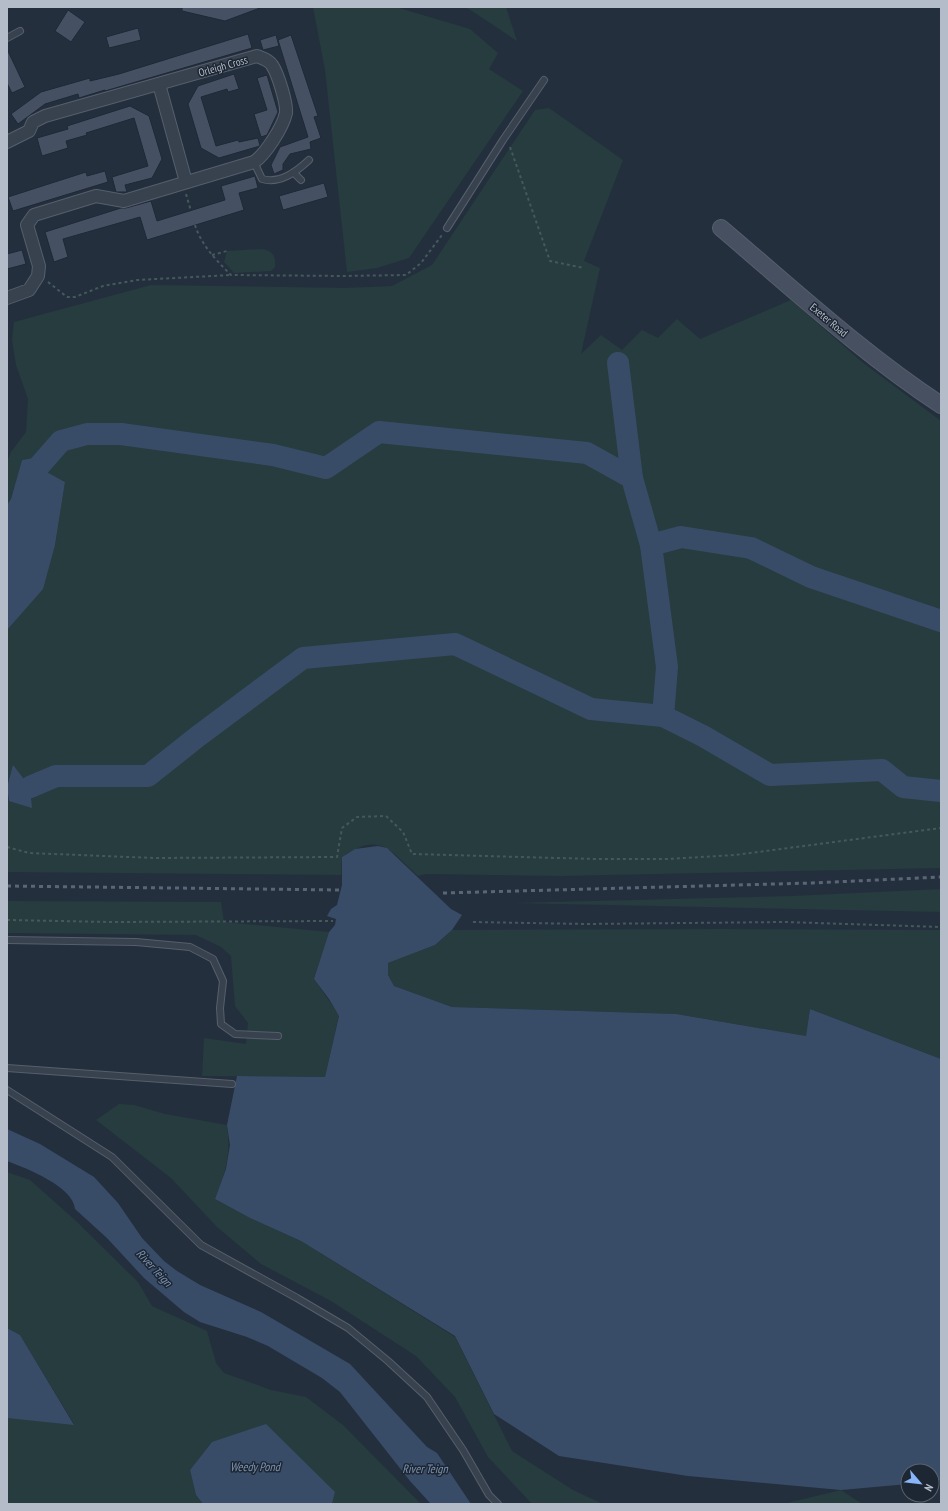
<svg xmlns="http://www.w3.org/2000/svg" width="948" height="1511" viewBox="0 0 948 1511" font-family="'PT Sans Narrow',sans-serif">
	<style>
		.green { fill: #263c3f }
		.water { fill: #394c67 }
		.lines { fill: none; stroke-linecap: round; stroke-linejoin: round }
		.river { stroke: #394c67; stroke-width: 22 }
		.building { fill: #455162; stroke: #1f2835 }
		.lane-casing { stroke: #565f6c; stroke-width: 8 }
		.street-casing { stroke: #565f6c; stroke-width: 14 }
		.secondary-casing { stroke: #565f6c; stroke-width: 18 }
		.path { stroke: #44595c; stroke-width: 2; stroke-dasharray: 3 3; stroke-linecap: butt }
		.lane { stroke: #38414e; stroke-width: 6 }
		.street { stroke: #38414e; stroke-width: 12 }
		.secondary { stroke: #465061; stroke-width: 16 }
		.rail { stroke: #5a6575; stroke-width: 3; stroke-dasharray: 4 4; stroke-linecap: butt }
		.labels { text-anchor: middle; stroke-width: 3; stroke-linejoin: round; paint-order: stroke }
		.street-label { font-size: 11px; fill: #b4bcc9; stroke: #1d2633 }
		.water-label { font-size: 12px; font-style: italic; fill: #7c92b1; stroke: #1d2633 }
	</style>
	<rect width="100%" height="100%" fill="#242f3e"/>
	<g class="green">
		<path d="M313,7L399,8L470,29L498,53L489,69L523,91L409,258L377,268L347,272L325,70Z"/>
		<path d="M464,7H506L517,41L469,9Z"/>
		<path d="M549,108L623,160L584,261L600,268L581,354L601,335L622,350L642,330L658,338L677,319L700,339L791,300L862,362L941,421V868L561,876L425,874L418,876C389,850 381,831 342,857L341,875H339L7,872V788L9,801L13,766L7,787V630L21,613L55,545L65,482L45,471L33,458L22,460L11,499L7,505V461L11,452L26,432L28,399L16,365L12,340L14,322L151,285L345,288L392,286L432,265L535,110Z"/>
		<path d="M262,249C273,251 276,256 275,267L271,271L234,273L224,262L227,251Z"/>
		<path d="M941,889V912L512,903L792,896Z"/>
		<path d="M7,901L221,902L224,922L329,932L314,979L339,1015L325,1077L202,1076L204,1038L246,1044L248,1023L235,1006L231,956L221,947L196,935L7,933Z"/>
		<path d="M721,929L941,930V1059L810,1009L806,1036L676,1014L452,1007L394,986L388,975V963L435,945L452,930Z"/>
		<path d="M119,1104L134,1105L165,1114L227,1125C231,1156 226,1171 215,1199L250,1218L301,1241L455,1337L512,1451L573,1490L603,1504H532L488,1457L455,1397L416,1356L331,1301L261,1264L217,1227L171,1178L96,1120Z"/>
		<path d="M7,1172L30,1180L75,1220L138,1282L152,1306L207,1331L216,1363L224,1373L271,1390L306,1397L343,1425L421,1504H332L335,1492L212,1442L190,1470L196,1495L203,1504H7L8,1418L74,1424L20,1335L7,1328Z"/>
		<path d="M841,1490L862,1504H783Z"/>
	</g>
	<g class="water">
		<path d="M33,458L45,471L65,482L55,545L43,589L7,630V505L11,499L22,460Z"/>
		<path d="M13,765L30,787L32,808L9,801L7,787Z"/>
		<path d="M378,846L387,848L451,909L462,915L452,930L435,945L388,963V975L394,986L452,1007L676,1014L806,1036L810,1009L941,1059V1480L932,1481V1471H908V1484L841,1490L688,1476L559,1456L494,1414L455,1336L301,1241L250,1218L215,1199L226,1169L230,1145L227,1125L237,1076L325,1077L339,1016L329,999L314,979L329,932L335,925L336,919L327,916L331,909L337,905L342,885V857L355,849Z"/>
		<path d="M7,1129L40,1144L94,1177L118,1203L142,1238L164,1261L177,1271L200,1285L261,1312L350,1364L427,1447L437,1453L471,1504H431L410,1481L340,1392L322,1378L268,1346L247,1337L200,1322L184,1312L144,1278L107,1238L75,1209C74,1187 26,1168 7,1161Z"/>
		<path d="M7,1328L20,1335L74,1425L7,1418Z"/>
		<path d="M266,1424L335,1492L332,1504H203L196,1495L190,1470L212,1442Z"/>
	</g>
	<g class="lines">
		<g class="river">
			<path d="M618,363L632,478"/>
			<path d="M40,465L61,441L87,434H121L273,455L326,468L379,432L587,453L632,478L651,545"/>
			<path d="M663,716L667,667L651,545L681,537L751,548L811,577L941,621"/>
			<path d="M30,787L56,776H148L197,737L303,658L455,644L591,709L663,716L703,736L770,775L882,770L903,787L941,791"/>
		</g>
	</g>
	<g class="building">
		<path d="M182,7H260V8L225,21L182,11Z"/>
		<path d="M68,10L85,22L71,42L55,31Z"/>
		<path d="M138,28L141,40L109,48L106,37Z"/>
		<path d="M248,34L252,48L105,91V90L79,98L78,94L45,104L18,124L11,114L41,92L90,78V81L119,74Z"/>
		<path d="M276,35L279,46L263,50L260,40Z"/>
		<path d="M291,35L318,116L314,117L321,138L310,142L311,149L290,154L283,164V170L274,174L271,165L280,147L308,137L278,40Z"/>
		<path d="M7,49L25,87L12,93L7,83Z"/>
		<path d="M234,74L239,89L228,92L227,89L201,97L216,146L238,140L239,142L258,138L260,146L219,158L201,148L188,104L198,86Z"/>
		<path d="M267,75L278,112L267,135L261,137L254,114L267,110L257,78Z"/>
		<path d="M130,106L149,116L162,159L152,178L125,185L127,192H116L112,177L148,166L134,118L86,133L87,135L66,141L68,148L42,156L37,138L68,129L67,126Z"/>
		<path d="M105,171L108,182L13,211L8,197L86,172L87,176Z"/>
		<path d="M255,176L258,188L239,193L244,210L147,240L140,217L63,239L68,257L54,262L45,232L121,208H126L151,201L157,221L225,200L221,186Z"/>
		<path d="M324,183L328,197L283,210L279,196Z"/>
		<path d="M22,250L26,264L7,269V254Z"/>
	</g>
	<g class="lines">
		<g class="lane-casing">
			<g id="lane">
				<path d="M7,38L20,31"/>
				<path d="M254,162L262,179C280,184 296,172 309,160"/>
				<path d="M294,173L301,180"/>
				<path d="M447,228L503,140L544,80"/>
				<path d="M7,940L136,942L190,947L213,959L223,981L220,1008L221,1024L235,1034L278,1036"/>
				<path d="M7,1068L232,1084"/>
				<path d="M7,1090L112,1157L201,1245L297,1298L348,1328L388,1361L427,1397L463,1450L489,1495L498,1504"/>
			</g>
		</g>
		<g class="street-casing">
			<g id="street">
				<path d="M159,84L186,182"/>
				<path d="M7,142L29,131L33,122L45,116L257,56C262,58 269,60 272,65C278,74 287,103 286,113C283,127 265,155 254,162L124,201L96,196L34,215L27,225L39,266L38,276L29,290L7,298"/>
			</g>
		</g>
		<g class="secondary-casing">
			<path id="secondary" d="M721,228C793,289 862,353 941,405"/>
		</g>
		<g class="path">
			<path d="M510,147L550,261L584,268"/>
			<path d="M186,194L191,211"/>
			<path d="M195,225C201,245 217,261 231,275L343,276L406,275L421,263L442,235"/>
			<path d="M212,255L227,251"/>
			<path d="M48,282L67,297H75L103,286L137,280L231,275"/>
			<path d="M7,847L29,853L154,858L337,857L342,828L357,817L386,816L403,832L412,854L595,859H668L735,855L941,828"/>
			<path d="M7,920L110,922L333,921"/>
			<path d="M473,922L585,924L785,922L941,927"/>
		</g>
		<use href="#lane" class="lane"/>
		<use href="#street" class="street"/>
		<use href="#secondary" class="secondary"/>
		<g class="rail">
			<path d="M7,886L339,890"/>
			<path d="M443,893L812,883L941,877"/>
		</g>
	</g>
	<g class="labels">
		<g class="street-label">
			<text transform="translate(223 66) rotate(-16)" y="4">Orleigh Cross</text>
			<text transform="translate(829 320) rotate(40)" y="4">Exeter Road</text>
		</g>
		<g class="water-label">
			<text transform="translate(154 1268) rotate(47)" y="4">River Teign</text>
			<text x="255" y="1471">Weedy Pond</text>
			<text x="425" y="1473">River Teign</text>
		</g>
	</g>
	<rect width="948" height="1511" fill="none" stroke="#b4bcc9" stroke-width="16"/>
	<g transform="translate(920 1483) rotate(118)"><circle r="19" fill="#1d2633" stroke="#59626f"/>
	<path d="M0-3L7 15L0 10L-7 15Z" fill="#8ab4f8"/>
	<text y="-6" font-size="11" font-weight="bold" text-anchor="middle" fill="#b4bcc9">N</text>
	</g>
</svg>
